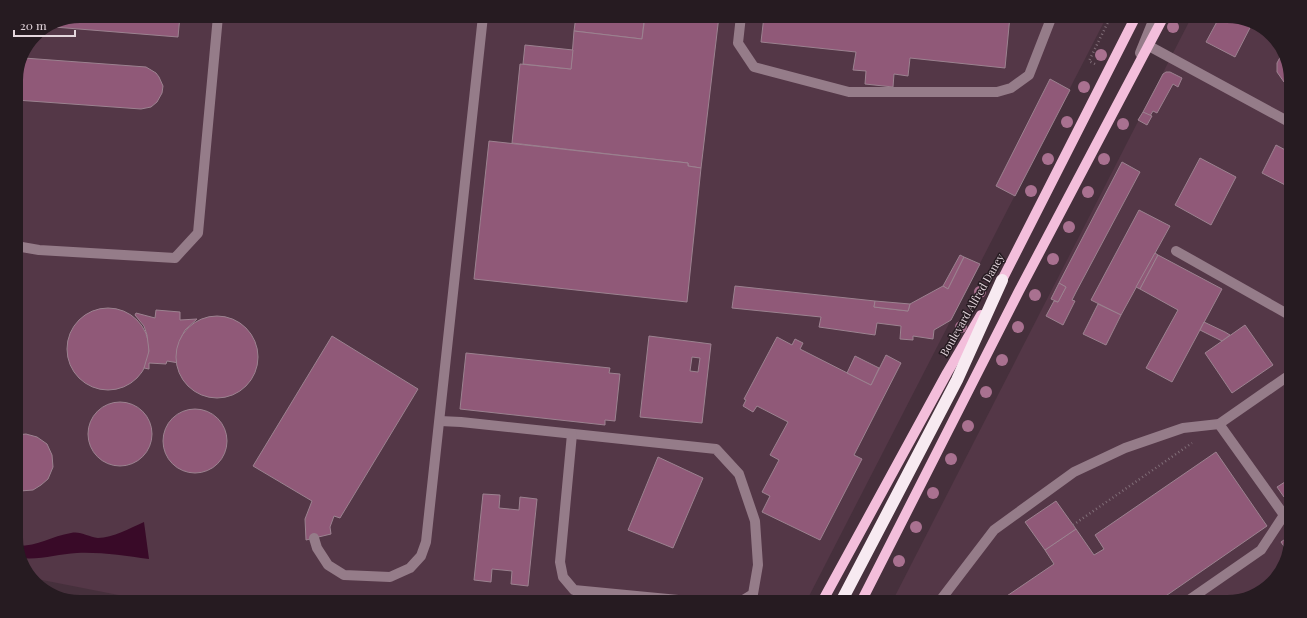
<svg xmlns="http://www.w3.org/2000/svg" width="1307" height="618" viewBox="0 0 1307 618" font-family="'Playfair Display',serif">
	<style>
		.built { fill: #543747 }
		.water { fill: #390a28 }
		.building { fill: #905978; stroke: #9c8290; fill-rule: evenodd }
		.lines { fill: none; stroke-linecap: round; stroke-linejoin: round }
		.path { stroke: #816e78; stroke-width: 2.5; stroke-dasharray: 1 3; stroke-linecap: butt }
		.minor { stroke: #957c89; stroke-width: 10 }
		.major { stroke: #f3bedb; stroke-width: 10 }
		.highway { stroke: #f7eaf1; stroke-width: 12 }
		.tree { fill: #a97190 }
		.labels { text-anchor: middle; stroke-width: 3; stroke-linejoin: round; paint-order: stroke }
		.street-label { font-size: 11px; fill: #e4d6dd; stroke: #261b21 }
	</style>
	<rect width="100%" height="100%" fill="#46303c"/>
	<g class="built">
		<path d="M80,16H1107L806,602H154L32,578L27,574L16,542V76L35,35Z"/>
		<path d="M1192,16H1227L1255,23L1280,45L1291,76V538L1284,566L1262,591L1227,602H892Z"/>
	</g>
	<path class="water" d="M144,522L149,559C125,556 102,552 77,553C58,554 41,560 21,558L18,546C38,546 52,536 71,533C81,531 88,537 98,538C113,538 130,528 144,522Z"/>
	<g class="building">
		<path d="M80,16H180L178,37L54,27Z"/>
		<path d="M576,16H603L644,21L642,39L574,31Z"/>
		<path d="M645,16H719L701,168L688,166V163L512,143L520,64L571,69L574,31L642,39Z"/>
		<path d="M764,16H1010L1005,68L910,58L908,76L894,74L893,87L865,84L866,71L853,70L856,52L761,42Z"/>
		<path d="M1220,16L1253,22L1235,57L1206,42Z"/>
		<path d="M525,45L573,50L571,69L523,64Z"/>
		<path d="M1283,52L1291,76V85L1284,82L1277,72V63Z"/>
		<path d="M24,58L146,67L156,73L159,77L163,86L162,93L157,102L151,107L141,109L16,100V76Z"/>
		<path d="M1166,72H1170L1182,78L1178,87L1173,84L1157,113L1153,111L1150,116L1143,112L1163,74Z"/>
		<path d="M1050,79L1070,90L1015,196L996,186Z"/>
		<path d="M1143,112L1152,116L1147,125L1138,120Z"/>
		<path d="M489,141L688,163V166L701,168L687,302L474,279Z"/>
		<path d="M1276,145L1291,153V188L1262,173Z"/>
		<path d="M1200,158L1236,177L1211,225L1175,205Z"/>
		<path d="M1122,162L1140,172L1076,292L1072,300L1075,301L1063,325L1046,316L1054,301L1058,302L1066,287L1059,283Z"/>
		<path d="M1139,210L1170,226L1121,315L1091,300Z"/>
		<path d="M1155,253L1158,255L1140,289L1136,287Z"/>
		<path d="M960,255L964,257L948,289L943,286Z"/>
		<path d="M1158,255L1222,289L1172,382L1146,368L1178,310L1140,289Z"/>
		<path d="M964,257L980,264L951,320L934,330L933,339L913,336V340L900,339L901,326L877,323L875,335L819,327L821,317L732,308L735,286L875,301L874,307L908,311L910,304L943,286L948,289Z"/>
		<path d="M1059,283L1066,287L1058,302L1051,299Z"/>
		<path d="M875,301L910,304L908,311L874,307Z"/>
		<path d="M1098,304L1121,315L1106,345L1083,334Z"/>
		<circle cx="108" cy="349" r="41"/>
		<path d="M156,310L180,312V320L197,319L185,330L180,340L178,350L179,363L167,361L166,364L149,363V369L144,368L149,351L147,335L144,326L135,315L136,313L155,318Z"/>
		<circle cx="217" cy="357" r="41"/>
		<path d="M1204,322L1225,332L1230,335L1222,341L1200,330Z"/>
		<path d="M1245,325L1273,365L1232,393L1205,353Z"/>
		<path d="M332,336L418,389L340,518L334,516L330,527L331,534L306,540L305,519L312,501L253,466Z"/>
		<path d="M649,336L711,344L702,423L640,417ZM692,357L700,358L698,372L690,371Z"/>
		<path d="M777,337L792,345L795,339L803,343L800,349L871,385L886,355L901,363L854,455L862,459L820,540L762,512L770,496L762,492L779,460L770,455L788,422L757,406L753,412L743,406L746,400L744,399Z"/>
		<path d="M466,353L610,368L609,373L620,374L615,421L605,420V425L460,409Z"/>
		<path d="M855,356L879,368L871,385L847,373Z"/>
		<circle cx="120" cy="434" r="32"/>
		<circle cx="195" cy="441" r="32"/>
		<path d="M26,434L37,437L47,444L52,455L53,467L48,479L41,485L33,490L20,491L16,490V435Z"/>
		<path d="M1216,452L1267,526L1157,602H998L1054,564L1045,550L1076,529L1094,555L1104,549L1095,535Z"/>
		<path d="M658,457L703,478L673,548L628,530Z"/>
		<path d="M1288,480L1291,484V493L1284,497L1277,487Z"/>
		<path d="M483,494L500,495L499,508L519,510L520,497L537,499L528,586L511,584L512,571L492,569L491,582L474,580Z"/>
		<path d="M1056,501L1076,529L1045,550L1025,522Z"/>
		<path d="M1291,535V538L1288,552L1281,542Z"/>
	</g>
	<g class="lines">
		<g class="path">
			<path d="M1095,64L1089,61L1111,16"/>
			<path d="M1073,525L1192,443"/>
		</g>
		<g class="minor">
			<path d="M741,16L738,43L754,67L849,92H997L1011,88L1029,75L1052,16"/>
			<path d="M1149,46L1291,123"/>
			<path d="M1140,53L1155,16"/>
			<path d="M16,246L39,250L175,258L198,233L218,16"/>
			<path d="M1176,251L1291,316"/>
			<path d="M440,421L461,422L716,449L739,474L755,521L758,565L753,594L740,602"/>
			<path d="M572,434L560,562L563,577L574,590L699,602"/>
			<path d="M314,538L317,548L328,565L344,575L390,577L410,568L421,556L426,542L483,16"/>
			<path d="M939,602L994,530L1074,472L1125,448L1183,428L1219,424L1291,374"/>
			<path d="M1186,602L1261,550L1284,515L1219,424"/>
		</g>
		<g class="major">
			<path d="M999,286L1136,16"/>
			<path d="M822,602L947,373L981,315"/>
			<path d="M861,602L1019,291L1164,16"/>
		</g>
		<path class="highway" d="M841,602L957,380L1002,280"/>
	</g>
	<g class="tree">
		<circle cx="1173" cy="27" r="6"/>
		<circle cx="1101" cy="55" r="6"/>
		<circle cx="1084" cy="87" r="6"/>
		<circle cx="1067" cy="122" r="6"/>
		<circle cx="1123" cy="124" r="6"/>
		<circle cx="1048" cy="159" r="6"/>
		<circle cx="1104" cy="159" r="6"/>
		<circle cx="1031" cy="191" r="6"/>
		<circle cx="1088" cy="192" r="6"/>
		<circle cx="1069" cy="227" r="6"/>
		<circle cx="1053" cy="259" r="6"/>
		<circle cx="980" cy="292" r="6"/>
		<circle cx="1035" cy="295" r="6"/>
		<circle cx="961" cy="327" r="6"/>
		<circle cx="1018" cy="327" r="6"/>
		<circle cx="1002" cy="360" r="6"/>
		<circle cx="986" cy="392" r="6"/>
		<circle cx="968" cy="426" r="6"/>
		<circle cx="951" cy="459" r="6"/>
		<circle cx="933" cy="493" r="6"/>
		<circle cx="916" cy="527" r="6"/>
		<circle cx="899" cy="561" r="6"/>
	</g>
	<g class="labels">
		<g class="street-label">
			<text transform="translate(972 305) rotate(-60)" y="4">Boulevard Alfred Daney</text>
		</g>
	</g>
	<path d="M0 0H1307V618H0ZM80 23H1227A57 57 0 0 1 1284 80V538A57 57 0 0 1 1227 595H80A57 57 0 0 1 23 538V80A57 57 0 0 1 80 23Z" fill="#261b21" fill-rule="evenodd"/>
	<path d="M14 30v6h61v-6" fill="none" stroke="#e4d6dd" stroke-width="2"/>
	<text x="20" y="30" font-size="12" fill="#e4d6dd" stroke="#261b21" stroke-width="3" paint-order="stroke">20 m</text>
</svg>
